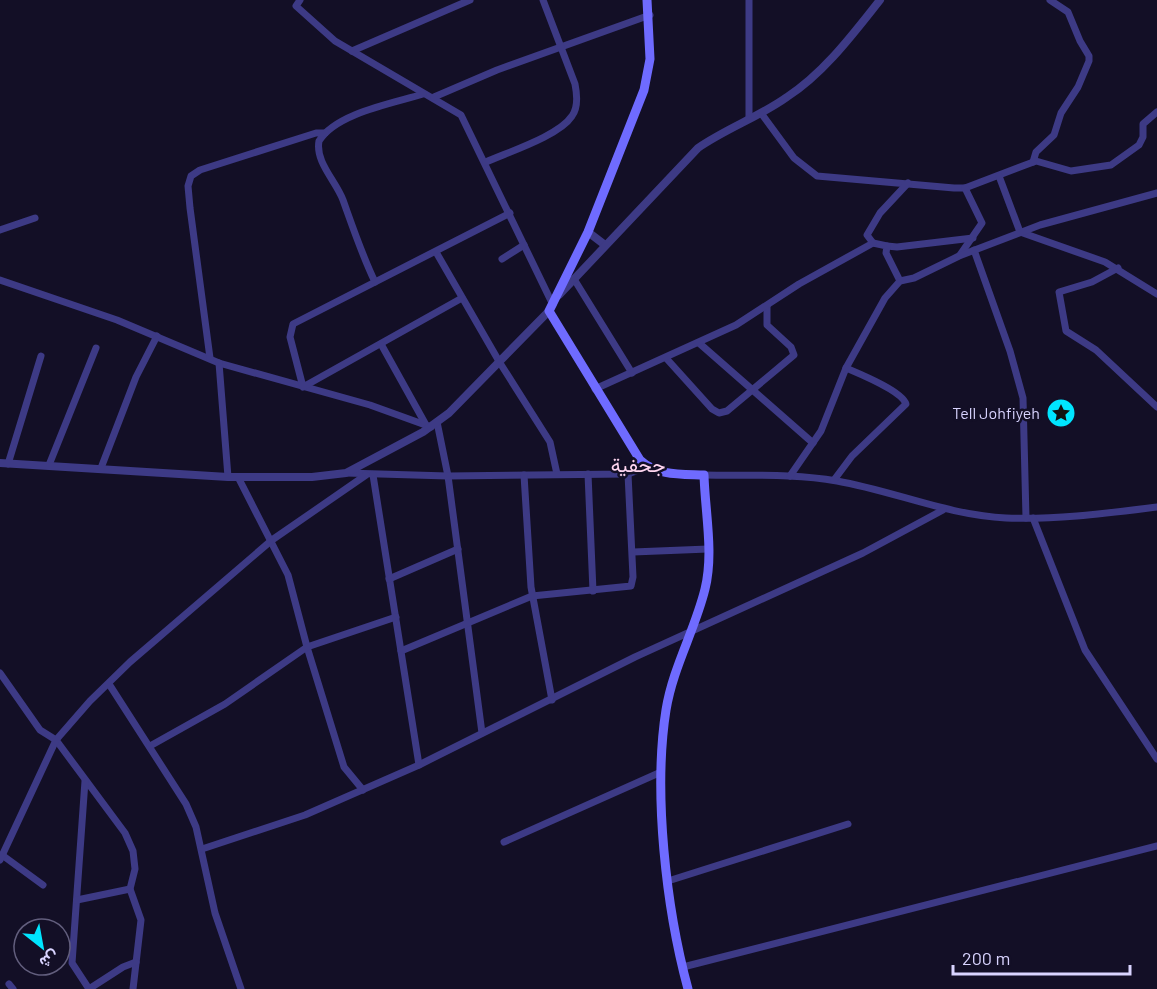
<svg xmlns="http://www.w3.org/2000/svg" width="1157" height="989" viewBox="0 0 1157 989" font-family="Barlow,Vazirmatn,sans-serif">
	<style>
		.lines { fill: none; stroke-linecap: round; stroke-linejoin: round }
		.minor { stroke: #3d3a85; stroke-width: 7 }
		.tertiary { stroke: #3d3a85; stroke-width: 8 }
		.secondary { stroke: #6f6bff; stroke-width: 9 }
		.labels { text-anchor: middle; stroke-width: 5; stroke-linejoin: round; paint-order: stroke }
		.poi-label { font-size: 16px; fill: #d9d4ff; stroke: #130f26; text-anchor: end }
		.quarter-label { font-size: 20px; fill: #ffd6f0; stroke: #130f26 }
	</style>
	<rect width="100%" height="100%" fill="#130f26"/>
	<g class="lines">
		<g class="minor">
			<path d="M300,0L296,6L335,41L461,115L553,305"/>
			<path d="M749,0V118"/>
			<path d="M352,51L470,0"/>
			<path d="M434,97L497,70L650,15"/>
			<path d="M761,113L794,158L817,176L954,188H965L1036,161L1071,171L1111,165L1139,145L1143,137V124L1157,112"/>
			<path d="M486,162C508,152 559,136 572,116C578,108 577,94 575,84L543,0"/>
			<path d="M1033,162L1036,152L1054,135L1061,113L1078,87L1089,61V56L1080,41L1068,12L1050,0"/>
			<path d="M999,176L1020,232L1105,262L1157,294"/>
			<path d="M0,230L35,218"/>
			<path d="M887,246L897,247L973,238"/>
			<path d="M974,250L1010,351L1023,398L1026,518"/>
			<path d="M436,252L500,363L550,442L557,474"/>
			<path d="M960,255L982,223L965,188"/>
			<path d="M502,259L524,245"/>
			<path d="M1118,268L1092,282L1059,292L1066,331L1096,350L1157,407"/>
			<path d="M574,279L632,373"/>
			<path d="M0,280L117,320L219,363L370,405L431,427"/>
			<path d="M900,281L886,253L887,246L873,243L867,235L880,213L908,183"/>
			<path d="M375,282C362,255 353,228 343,200C336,181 315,162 319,141C336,113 394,103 423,94"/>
			<path d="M462,298L303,387L290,337L293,324L510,213"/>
			<path d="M699,343L813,443"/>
			<path d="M381,344L426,425"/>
			<path d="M210,358L190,208L188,186L191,176L200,170L316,133H325"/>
			<path d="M666,358L712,409L719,413L727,411L794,355L791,347L767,325V306"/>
			<path d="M219,363L228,477"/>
			<path d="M595,389L736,325L799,284L873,243"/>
			<path d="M437,422L448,476L482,733"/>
			<path d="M8,464L41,356"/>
			<path d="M49,465L96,348"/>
			<path d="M101,468L136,377L157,336"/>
			<path d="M346,473L448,476L628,474L647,467"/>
			<path d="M588,474L593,591"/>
			<path d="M373,475L419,765"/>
			<path d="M524,475L531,587L552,700"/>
			<path d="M704,475C748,476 793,473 837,481C894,491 947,515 1006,518C1056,520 1108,513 1157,507"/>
			<path d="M790,476L821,431L846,368L885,298L900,281L914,278L959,256L1040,225L1157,193"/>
			<path d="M238,477L288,575L307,647L344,767L363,790"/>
			<path d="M834,480L852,456L906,404C902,391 860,374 846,368"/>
			<path d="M1033,518L1085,650L1157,759"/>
			<path d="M633,552L708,549"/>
			<path d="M389,579L458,549"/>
			<path d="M401,651L532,596L631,586L633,577L628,474"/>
			<path d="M0,673L40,730L56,740L125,833L133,851L135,869L130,889L141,920L133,989"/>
			<path d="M109,684L186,804L196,827L215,913L241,989"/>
			<path d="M150,746L225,704L307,647L396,617"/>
			<path d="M85,781L72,963L89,989"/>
			<path d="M504,842L661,772"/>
			<path d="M202,849L305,815L419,765L635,657L863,553L943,510"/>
			<path d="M2,855L43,885"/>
			<path d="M0,860L56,740L90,701L130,662L272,540L366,475"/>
			<path d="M668,881L848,824"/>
			<path d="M77,900L130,889"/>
			<path d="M683,967L1157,846"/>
			<path d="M9,984L13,989"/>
			<path d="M89,989L123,967L136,962"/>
		</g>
		<g class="tertiary">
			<path d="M588,232L605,245"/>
			<path d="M559,295L698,148C727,128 759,117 787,97C824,73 853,34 880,0"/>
			<path d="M0,463L228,477H312L346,473L423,432L449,413L549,311"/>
		</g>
		<path class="secondary" d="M647,0L650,59L644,90L588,232L549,311L640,460C657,476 682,474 704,475C705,512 714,553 705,589C695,630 673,667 666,710C653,792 666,908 688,989"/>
	</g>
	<defs>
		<g id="sight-disc" transform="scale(1.5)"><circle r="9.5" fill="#00e5ff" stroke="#130f26"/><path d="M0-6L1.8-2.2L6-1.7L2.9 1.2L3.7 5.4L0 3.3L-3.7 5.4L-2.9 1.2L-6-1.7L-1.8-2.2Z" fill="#111"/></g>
	</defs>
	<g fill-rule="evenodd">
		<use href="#sight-disc" x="1061" y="413"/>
	</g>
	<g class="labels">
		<g class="poi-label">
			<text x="1040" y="419">Tell Johfiyeh</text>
		</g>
		<g class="quarter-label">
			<text x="638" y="472">جحفية</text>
		</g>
	</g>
	<g transform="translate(42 947) rotate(149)"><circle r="28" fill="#130f26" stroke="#625e7d" stroke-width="1.5"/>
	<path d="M0-4.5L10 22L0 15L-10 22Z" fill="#00e5ff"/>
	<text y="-9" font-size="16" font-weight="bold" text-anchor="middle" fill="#d9d4ff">ش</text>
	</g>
	<path d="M953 965v9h177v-9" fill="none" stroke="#d9d4ff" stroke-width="3"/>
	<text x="962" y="965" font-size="18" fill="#d9d4ff" stroke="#130f26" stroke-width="4.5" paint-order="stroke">200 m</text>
</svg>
